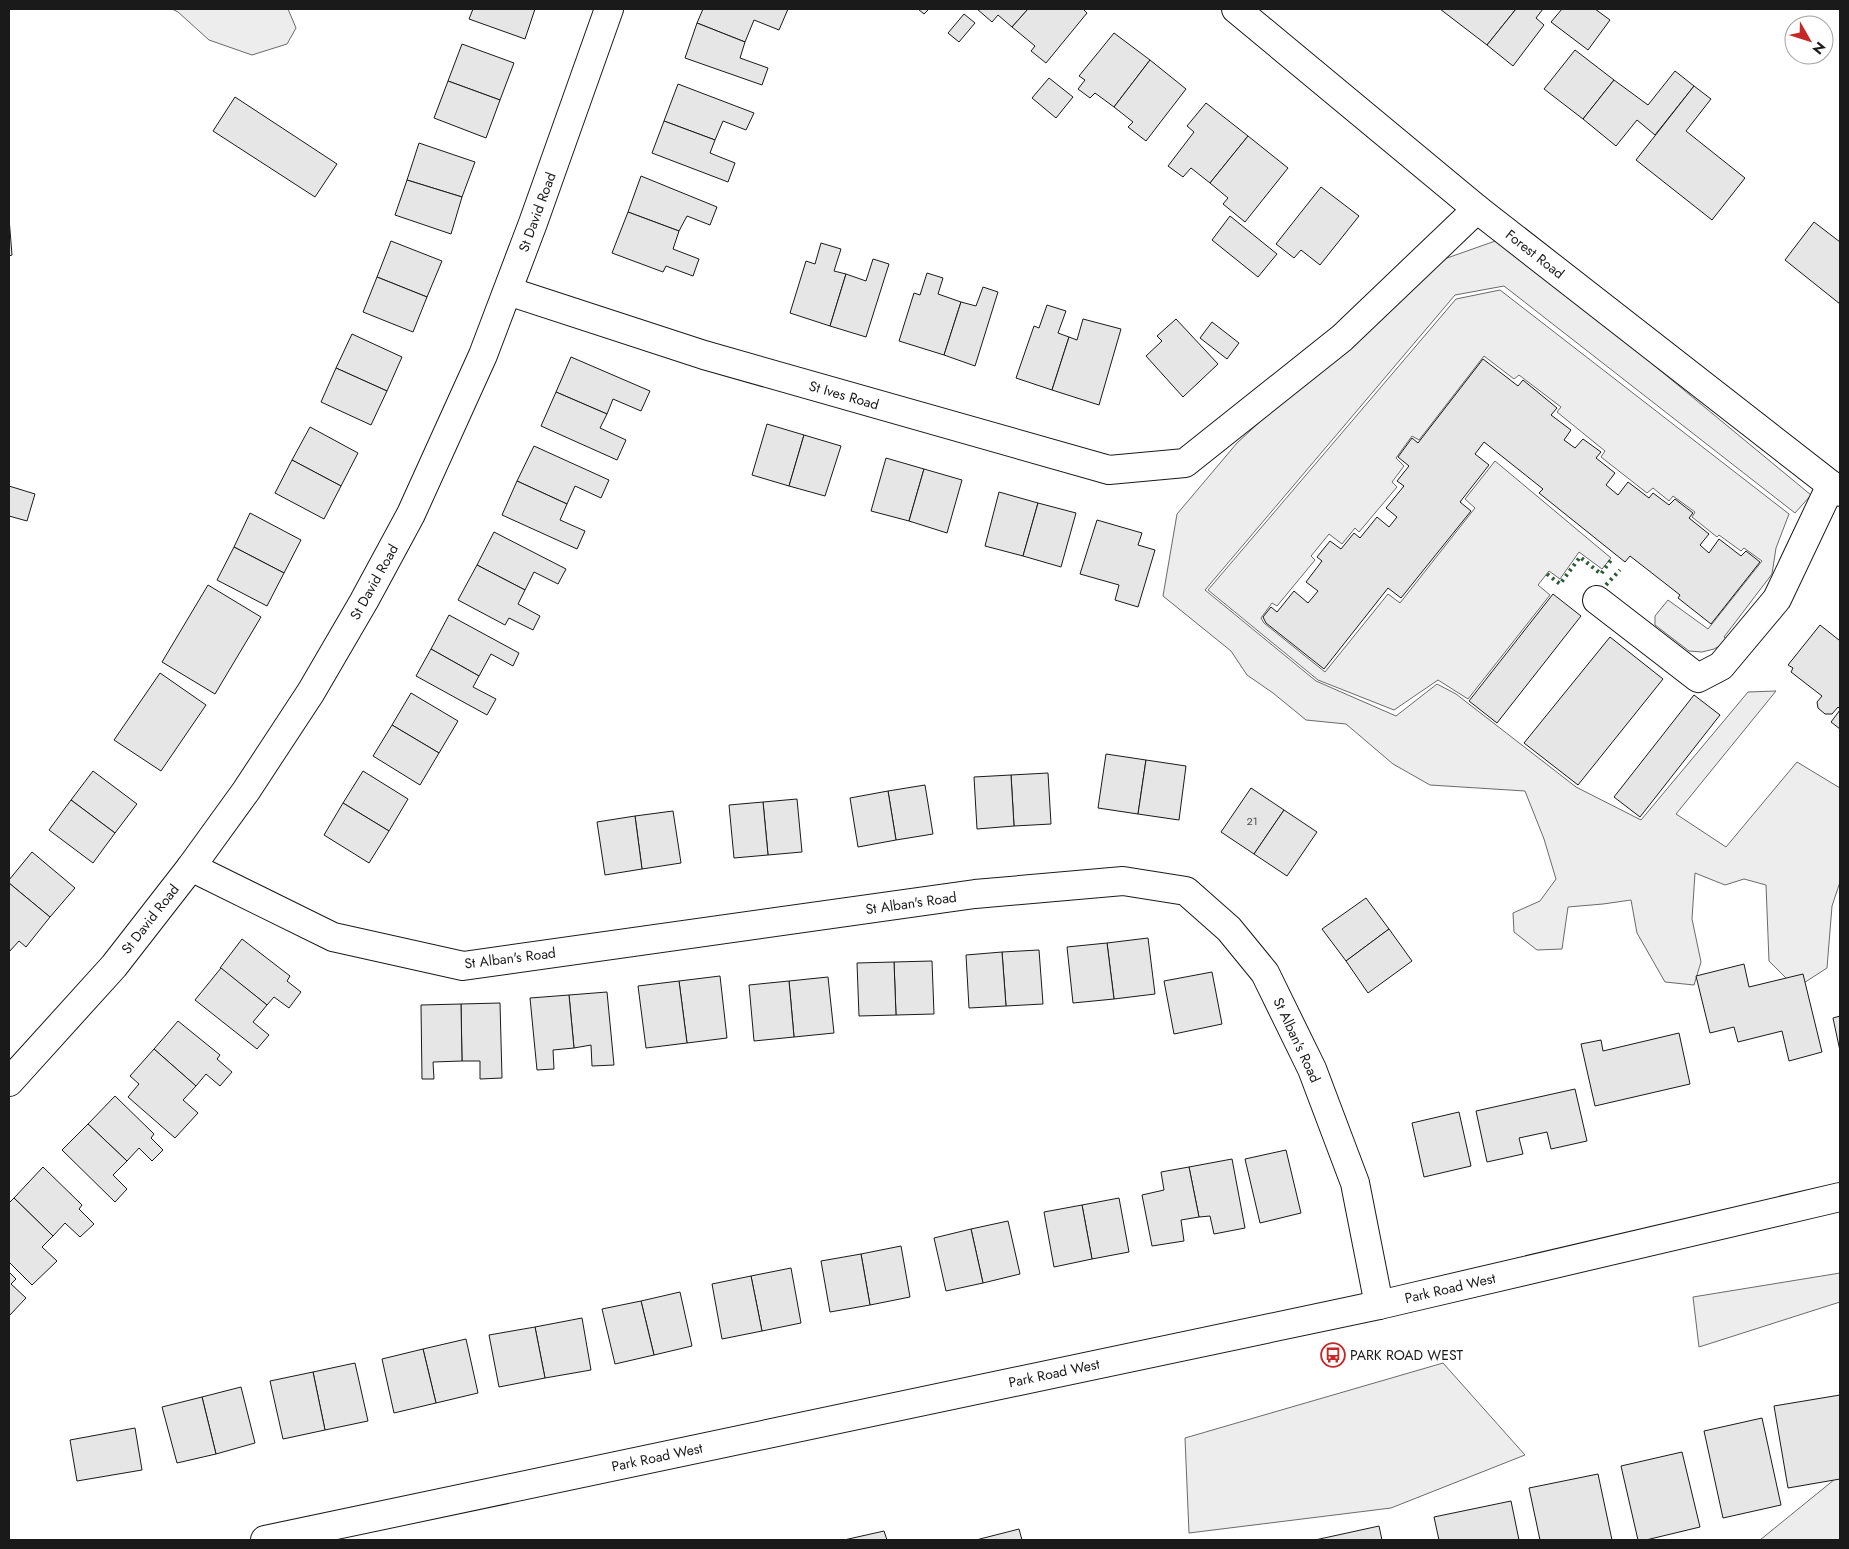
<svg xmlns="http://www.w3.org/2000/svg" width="1849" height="1549" viewBox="0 0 1849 1549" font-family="Jost,sans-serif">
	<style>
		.built { fill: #ededed; stroke: #6a6a6a }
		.building { fill: #e6e6e6; stroke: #1a1a1a }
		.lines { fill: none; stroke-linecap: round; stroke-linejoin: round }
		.minor-casing { stroke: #1a1a1a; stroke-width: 30 }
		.minor { stroke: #fff; stroke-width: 28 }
		.hedge { stroke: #2b5a34; stroke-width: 4; stroke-dasharray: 2.5 4; stroke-linecap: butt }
		.labels { text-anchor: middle; stroke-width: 4; stroke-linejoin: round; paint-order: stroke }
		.number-label { font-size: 11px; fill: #4d4d4d }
		.street-label { font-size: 14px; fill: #1a1a1a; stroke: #fff }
		.poi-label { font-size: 14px; fill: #1a1a1a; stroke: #fff; text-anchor: start }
	</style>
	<rect width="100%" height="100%" fill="#fff"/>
	<g class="built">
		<path d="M172,9H288L296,28L287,44L252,55L209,40L178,12Z"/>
		<path d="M1501,239L1811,495L1795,513L1504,286L1455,295L1205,590L1316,681L1396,716L1437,684L1456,694L1576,787L1641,820L1748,692L1776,691L1676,814L1726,847L1797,762L1840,788V882L1832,906L1827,968L1796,988L1769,961L1766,885L1744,879L1725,885L1695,873L1692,919L1701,962L1694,985L1665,982L1637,933L1631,900L1603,904L1568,907L1562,949L1537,950L1514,932L1513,913L1540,901L1556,879L1544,839L1525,791L1430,785L1393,764L1346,724L1306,720L1273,693L1247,675L1231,651L1163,596L1177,514L1237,443L1430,264Z"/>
		<path d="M1500,290L1789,514L1776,548L1772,574L1724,637L1728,641L1714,649L1702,652L1689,651L1655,625V616L1668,600L1708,629L1762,561L1744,548L1741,551L1719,535L1717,537L1692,517L1695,512L1673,496L1669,501L1653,488L1647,493L1601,457L1605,451L1557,412L1561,407L1519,375L1514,379L1484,356L1419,440L1412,436L1396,458L1404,466L1392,482L1397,487L1359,532L1355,528L1342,544L1329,534L1311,556L1315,560L1277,606L1272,603L1261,618L1264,623L1325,672L1388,594L1400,603L1475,508L1465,499L1495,461L1611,558L1602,569L1579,552L1560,579L1549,571L1538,585L1550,595L1468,699L1438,680L1394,710L1318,680L1208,590L1456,299Z"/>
		<path d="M1840,1273V1302L1699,1347L1693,1297Z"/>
		<path d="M1443,1363L1525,1455L1391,1508L1189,1533L1185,1438Z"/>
		<path d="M1840,1475V1538L1838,1540H1760Z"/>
	</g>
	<g class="building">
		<path d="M473,9H535L525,39L469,19Z"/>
		<path d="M703,9H788L779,30L754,20L745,42L697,23Z"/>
		<path d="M918,9H929L924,14Z"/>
		<path d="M977,9H1028L1012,27L998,15L992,22Z"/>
		<path d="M1028,9H1083L1087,13L1046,63L1031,51L1035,46L1012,27Z"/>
		<path d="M1440,9H1516L1487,45Z"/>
		<path d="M1516,9H1543L1536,18L1544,25L1513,66L1487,45Z"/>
		<path d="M1562,9H1595L1610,20L1588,50L1551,22Z"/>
		<path d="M964,14L975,23L959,42L948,33Z"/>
		<path d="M697,23L745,42L740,58L768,68L762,85L685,58Z"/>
		<path d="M1114,33L1150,60L1114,107L1095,93L1090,98L1078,89L1085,80L1079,76Z"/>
		<path d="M462,44L514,63L500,100L448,81Z"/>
		<path d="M1575,50L1614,80L1583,119L1544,89Z"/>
		<path d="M1150,60L1186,89L1146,141L1128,127L1133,122L1114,107Z"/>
		<path d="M1675,71L1694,86L1655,135L1637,120L1616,146L1583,119L1614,80L1648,105Z"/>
		<path d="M1049,78L1073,97L1056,118L1032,98Z"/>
		<path d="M448,81L500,100L486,138L434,118Z"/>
		<path d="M678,84L754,113L746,130L723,121L715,140L664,121Z"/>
		<path d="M1694,86L1711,99L1686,131L1745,178L1712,220L1636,160Z"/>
		<path d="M235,97L337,164L315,197L213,131Z"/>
		<path d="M1206,103L1248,136L1210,183L1191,168L1183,177L1168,166L1194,132L1187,126Z"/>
		<path d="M664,121L715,140L710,153L735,163L728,182L652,153Z"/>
		<path d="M1248,136L1288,168L1245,222L1223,204L1228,198L1210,183Z"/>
		<path d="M419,143L475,162L462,197L407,180Z"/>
		<path d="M641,176L717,207L710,225L687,216L679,231L628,212Z"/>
		<path d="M407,180L462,197L451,234L395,215Z"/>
		<path d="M1321,187L1359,216L1320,265L1301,250L1294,258L1276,244Z"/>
		<path d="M628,212L679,231L673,249L699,259L693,276L666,266L663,272L612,253Z"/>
		<path d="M1230,216L1277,254L1258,277L1212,240Z"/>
		<path d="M9,218L12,255L9,256Z"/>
		<path d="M1814,222L1840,242V304L1785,260Z"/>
		<path d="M391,241L442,261L427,297L377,277Z"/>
		<path d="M821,243L841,249L834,271L846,274L830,326L790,313L806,261L815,264Z"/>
		<path d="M873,259L889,264L866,337L830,326L846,274L866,281Z"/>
		<path d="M927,273L943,278L938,294L961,302L944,355L899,341L914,293L920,295Z"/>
		<path d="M377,277L427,297L413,332L363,312Z"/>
		<path d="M983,287L998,292L975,366L944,355L961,302L976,306Z"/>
		<path d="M1047,305L1066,311L1058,333L1069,337L1052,390L1016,378L1034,326L1039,328Z"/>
		<path d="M1083,319L1121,329L1099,405L1052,390L1069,337L1077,340Z"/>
		<path d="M1176,319L1218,364L1183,397L1146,356L1162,341L1157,336Z"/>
		<path d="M1212,322L1239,343L1227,359L1200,338Z"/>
		<path d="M352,334L402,357L387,391L336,368Z"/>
		<path d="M571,357L650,391L641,411L613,399L607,414L556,392Z"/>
		<path d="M1483,359L1518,386L1523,380L1557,408L1551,415L1571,430L1564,440L1575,448L1583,439L1601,452L1596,458L1615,473L1606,485L1618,495L1628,482L1649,498L1653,493L1669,505L1675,499L1693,513L1689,518L1709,534L1700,545L1709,553L1719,539L1741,556L1746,551L1760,562L1711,624L1678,598L1680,595L1630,556L1625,562L1539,493L1543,489L1484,442L1475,454L1489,465L1460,502L1471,511L1401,598L1388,588L1324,669L1266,623L1263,617L1271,607L1277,612L1294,591L1308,603L1318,591L1306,582L1322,561L1317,557L1330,541L1341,549L1354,533L1360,538L1377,517L1389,527L1397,517L1386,508L1404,486L1397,481L1409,466L1398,457L1412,438L1418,443Z"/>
		<path d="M336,368L387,391L371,425L321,402Z"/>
		<path d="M556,392L607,414L600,428L626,440L617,460L541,426Z"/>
		<path d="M767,424L804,435L789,486L752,475Z"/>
		<path d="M310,427L358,453L341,486L292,460Z"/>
		<path d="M804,435L841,446L825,496L789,486Z"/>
		<path d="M534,446L609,480L601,498L575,486L567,504L517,481Z"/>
		<path d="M886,458L924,469L909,521L871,511Z"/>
		<path d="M292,460L341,486L324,519L275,493Z"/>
		<path d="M924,469L962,480L947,533L909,521Z"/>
		<path d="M517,481L567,504L560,520L585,531L577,549L502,515Z"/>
		<path d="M9,486L35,494L27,521L9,516Z"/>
		<path d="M999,492L1038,503L1023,556L985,546Z"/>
		<path d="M1038,503L1076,513L1061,567L1023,556Z"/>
		<path d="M250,513L301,540L284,573L234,547Z"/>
		<path d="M1097,520L1142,533L1138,545L1155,550L1138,607L1115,600L1119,585L1080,574Z"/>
		<path d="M494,532L566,569L558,584L534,572L525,590L477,565Z"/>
		<path d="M234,547L284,573L267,606L217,580Z"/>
		<path d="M477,565L525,590L518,604L540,616L533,630L509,618L505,625L458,600Z"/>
		<path d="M208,585L261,617L215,694L162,662Z"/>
		<path d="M1553,594L1581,616L1497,723L1469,701Z"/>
		<path d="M449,615L519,653L513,666L491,654L479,676L431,649Z"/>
		<path d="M1820,625L1839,640L1840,638V709L1838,707L1832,714H1825L1818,708L1817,702L1822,696L1791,672L1793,668L1788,665Z"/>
		<path d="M1610,637L1663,679L1578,785L1524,743Z"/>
		<path d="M431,649L479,676L473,687L496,699L487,715L416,676Z"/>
		<path d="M160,673L206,705L161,771L114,740Z"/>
		<path d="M411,693L458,721L439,753L392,725Z"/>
		<path d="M1694,695L1720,715L1640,817L1614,797Z"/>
		<path d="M1840,710V729L1831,722Z"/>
		<path d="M392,725L439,753L420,785L373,756Z"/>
		<path d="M1106,754L1146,760L1138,814L1098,808Z"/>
		<path d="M1146,760L1186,766L1179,820L1138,814Z"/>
		<path d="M93,771L137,804L115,833L71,800Z"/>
		<path d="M363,771L408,799L389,831L343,803Z"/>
		<path d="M1048,773L1051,824L1014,826L1011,775Z"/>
		<path d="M1011,775L1014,826L977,829L974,777Z"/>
		<path d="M925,785L933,834L896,840L888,791Z"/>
		<path d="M1251,788L1284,810L1254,854L1221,832Z"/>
		<path d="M888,791L896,840L858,847L850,798Z"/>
		<path d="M797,799L802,852L768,855L763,802Z"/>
		<path d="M71,800L115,833L93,863L49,830Z"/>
		<path d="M763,802L768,855L734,858L729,805Z"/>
		<path d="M343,803L389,831L369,863L324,835Z"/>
		<path d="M1284,810L1317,832L1287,876L1254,854Z"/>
		<path d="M673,811L681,863L642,869L635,816Z"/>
		<path d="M635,816L642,869L605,875L597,822Z"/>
		<path d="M32,852L75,888L50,917L9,883V880Z"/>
		<path d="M9,883L50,917L26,947L19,941L9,952Z"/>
		<path d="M1366,898L1389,929L1346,961L1322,929Z"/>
		<path d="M1389,929L1412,961L1368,993L1346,961Z"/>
		<path d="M1148,938L1155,994L1114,999L1107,943Z"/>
		<path d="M242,939L290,976L287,981L301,992L289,1008L274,997L267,1005L220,968Z"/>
		<path d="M1107,943L1114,999L1073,1003L1067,947Z"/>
		<path d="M1039,950L1043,1004L1006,1006L1002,952Z"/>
		<path d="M1002,952L1006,1006L969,1008L966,955Z"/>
		<path d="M932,961L934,1014L896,1015L894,962Z"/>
		<path d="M894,962L896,1015L859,1016L857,963Z"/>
		<path d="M1744,964L1749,987L1803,974L1822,1052L1789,1061L1782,1031L1738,1042L1734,1027L1710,1033L1696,976Z"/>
		<path d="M221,968L267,1005L253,1022L269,1035L257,1049L195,1000Z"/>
		<path d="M1212,972L1222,1024L1174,1034L1164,981Z"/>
		<path d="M720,976L727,1038L687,1043L679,981Z"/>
		<path d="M828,977L834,1033L794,1037L789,981Z"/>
		<path d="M679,981L687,1043L646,1048L638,986Z"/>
		<path d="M789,981L794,1037L754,1041L749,985Z"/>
		<path d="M607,992L614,1065L592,1066L591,1045L574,1048L569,995Z"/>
		<path d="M569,995L574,1048L553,1050L554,1069L537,1070L530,998Z"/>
		<path d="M500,1003L502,1078L480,1079V1061H462L461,1004Z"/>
		<path d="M461,1004L462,1061L433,1062L434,1079H422L421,1005Z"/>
		<path d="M1840,1016V1051L1833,1018Z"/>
		<path d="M178,1021L220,1055L217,1059L232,1072L220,1086L206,1074L196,1086L154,1049Z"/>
		<path d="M1679,1033L1690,1084L1595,1106L1581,1044L1601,1040L1603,1051Z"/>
		<path d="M154,1049L196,1086L183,1100L198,1113L175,1138L128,1097L139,1084L130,1076Z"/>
		<path d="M1575,1089L1587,1141L1551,1149L1547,1132L1519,1138L1523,1154L1487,1162L1476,1111Z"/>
		<path d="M115,1096L154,1134L151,1138L163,1150L152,1161L139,1148L127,1161L88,1124Z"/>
		<path d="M1459,1112L1471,1166L1424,1177L1412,1123Z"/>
		<path d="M88,1124L127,1161L113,1175L127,1189L115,1202L62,1150Z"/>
		<path d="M1286,1150L1301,1213L1260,1223L1245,1159Z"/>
		<path d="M1232,1159L1245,1228L1214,1234L1210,1216L1199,1217L1189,1167Z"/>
		<path d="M43,1167L82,1205L79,1209L94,1224L80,1237L65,1223L53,1236L14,1198Z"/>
		<path d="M1189,1167L1199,1217L1181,1220L1184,1241L1152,1246L1142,1195L1164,1190L1161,1172Z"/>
		<path d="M14,1198L53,1236L42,1247L57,1261L32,1285L9,1262V1203Z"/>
		<path d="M1119,1198L1129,1252L1092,1259L1082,1205Z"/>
		<path d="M1082,1205L1092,1259L1054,1267L1044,1212Z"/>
		<path d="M1008,1221L1020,1274L983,1283L971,1229Z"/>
		<path d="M971,1229L983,1283L946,1291L934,1238Z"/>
		<path d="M901,1246L910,1297L870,1305L861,1254Z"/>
		<path d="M861,1254L870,1305L830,1312L821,1261Z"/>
		<path d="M791,1268L801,1323L762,1331L751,1276Z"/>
		<path d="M9,1272L16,1279L11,1284L26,1298L9,1316Z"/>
		<path d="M751,1276L762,1331L722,1339L712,1284Z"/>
		<path d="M680,1292L692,1346L654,1355L641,1301Z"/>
		<path d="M641,1301L654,1355L615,1364L602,1309Z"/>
		<path d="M582,1318L591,1370L545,1378L535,1327Z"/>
		<path d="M535,1327L545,1378L499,1387L489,1335Z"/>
		<path d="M466,1339L478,1393L436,1403L423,1349Z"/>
		<path d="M423,1349L436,1403L394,1413L382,1359Z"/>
		<path d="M355,1363L368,1421L325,1430L313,1372Z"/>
		<path d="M313,1372L325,1430L283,1439L270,1381Z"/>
		<path d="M241,1387L255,1443L216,1454L202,1397Z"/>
		<path d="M1840,1395V1479L1788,1488L1774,1406Z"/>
		<path d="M202,1397L216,1454L177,1463L162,1407Z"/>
		<path d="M1762,1418L1781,1505L1723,1518L1704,1431Z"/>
		<path d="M135,1428L142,1470L77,1481L70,1440Z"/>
		<path d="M1682,1452L1700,1527L1646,1540H1638L1621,1466Z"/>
		<path d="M1598,1474L1612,1540H1540L1529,1488Z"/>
		<path d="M1511,1501L1519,1540H1439L1434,1517Z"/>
		<path d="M1379,1526L1382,1540H1315Z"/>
		<path d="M1019,1529L1022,1540H976Z"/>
		<path d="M884,1531L887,1540H844Z"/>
	</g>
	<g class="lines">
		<g class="minor-casing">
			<g id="minor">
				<path d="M1236,9L1477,209L1840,492"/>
				<path d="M508,291L704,355L1109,470L1185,463L1342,338L1477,209"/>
				<path d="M1597,600L1698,678L1721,666L1777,599L1831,485"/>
				<path d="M191,867L333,937L463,966L975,894L1123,881L1186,891L1229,929L1265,973L1312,1069L1355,1183L1379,1305"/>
				<path d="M9,1082L114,966L191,867L246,791L311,692L364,601L411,514L483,355L533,223L609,9"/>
				<path d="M265,1540L1379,1305L1840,1197"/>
			</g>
		</g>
		<use href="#minor" class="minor"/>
		<g class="hedge">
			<path d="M1547,574L1560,584L1580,557L1601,574L1611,560"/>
			<path d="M1606,585L1620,570"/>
		</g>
	</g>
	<defs>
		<g id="bus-ring" transform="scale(1.25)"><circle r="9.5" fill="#fff" stroke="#c62828" stroke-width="1.5"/><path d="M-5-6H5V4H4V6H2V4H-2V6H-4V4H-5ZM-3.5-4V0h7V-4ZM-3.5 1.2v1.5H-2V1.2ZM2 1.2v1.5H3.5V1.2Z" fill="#c62828"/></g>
	</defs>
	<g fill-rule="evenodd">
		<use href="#bus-ring" x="1333" y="1355"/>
	</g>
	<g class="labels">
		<g class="number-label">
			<text x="1252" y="825">21</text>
		</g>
		<g class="street-label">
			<text transform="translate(537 212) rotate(-70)" y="5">St David Road</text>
			<text transform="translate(1535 254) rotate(38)" y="5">Forest Road</text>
			<text transform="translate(844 395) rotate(16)" y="5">St Ives Road</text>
			<text transform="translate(374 582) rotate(-61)" y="5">St David Road</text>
			<text transform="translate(911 903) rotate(-8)" y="5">St Alban's Road</text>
			<text transform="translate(150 919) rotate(-52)" y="5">St David Road</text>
			<text transform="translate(510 958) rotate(-7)" y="5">St Alban's Road</text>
			<text transform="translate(1297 1040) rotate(65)" y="5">St Alban's Road</text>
			<text transform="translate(1450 1288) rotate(-13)" y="5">Park Road West</text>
			<text transform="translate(1054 1373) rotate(-12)" y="5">Park Road West</text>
			<text transform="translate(657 1457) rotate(-12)" y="5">Park Road West</text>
		</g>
		<g class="poi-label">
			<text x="1350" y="1360">PARK ROAD WEST</text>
		</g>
	</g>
	<rect width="1849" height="1549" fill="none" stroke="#1a1a1a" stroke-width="20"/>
	<g transform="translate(1809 40) rotate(129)"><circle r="24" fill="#ffffff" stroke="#a3a3a3"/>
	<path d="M0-4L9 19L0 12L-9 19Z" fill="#c62828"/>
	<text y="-8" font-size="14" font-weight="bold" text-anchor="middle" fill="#1a1a1a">N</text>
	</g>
</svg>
